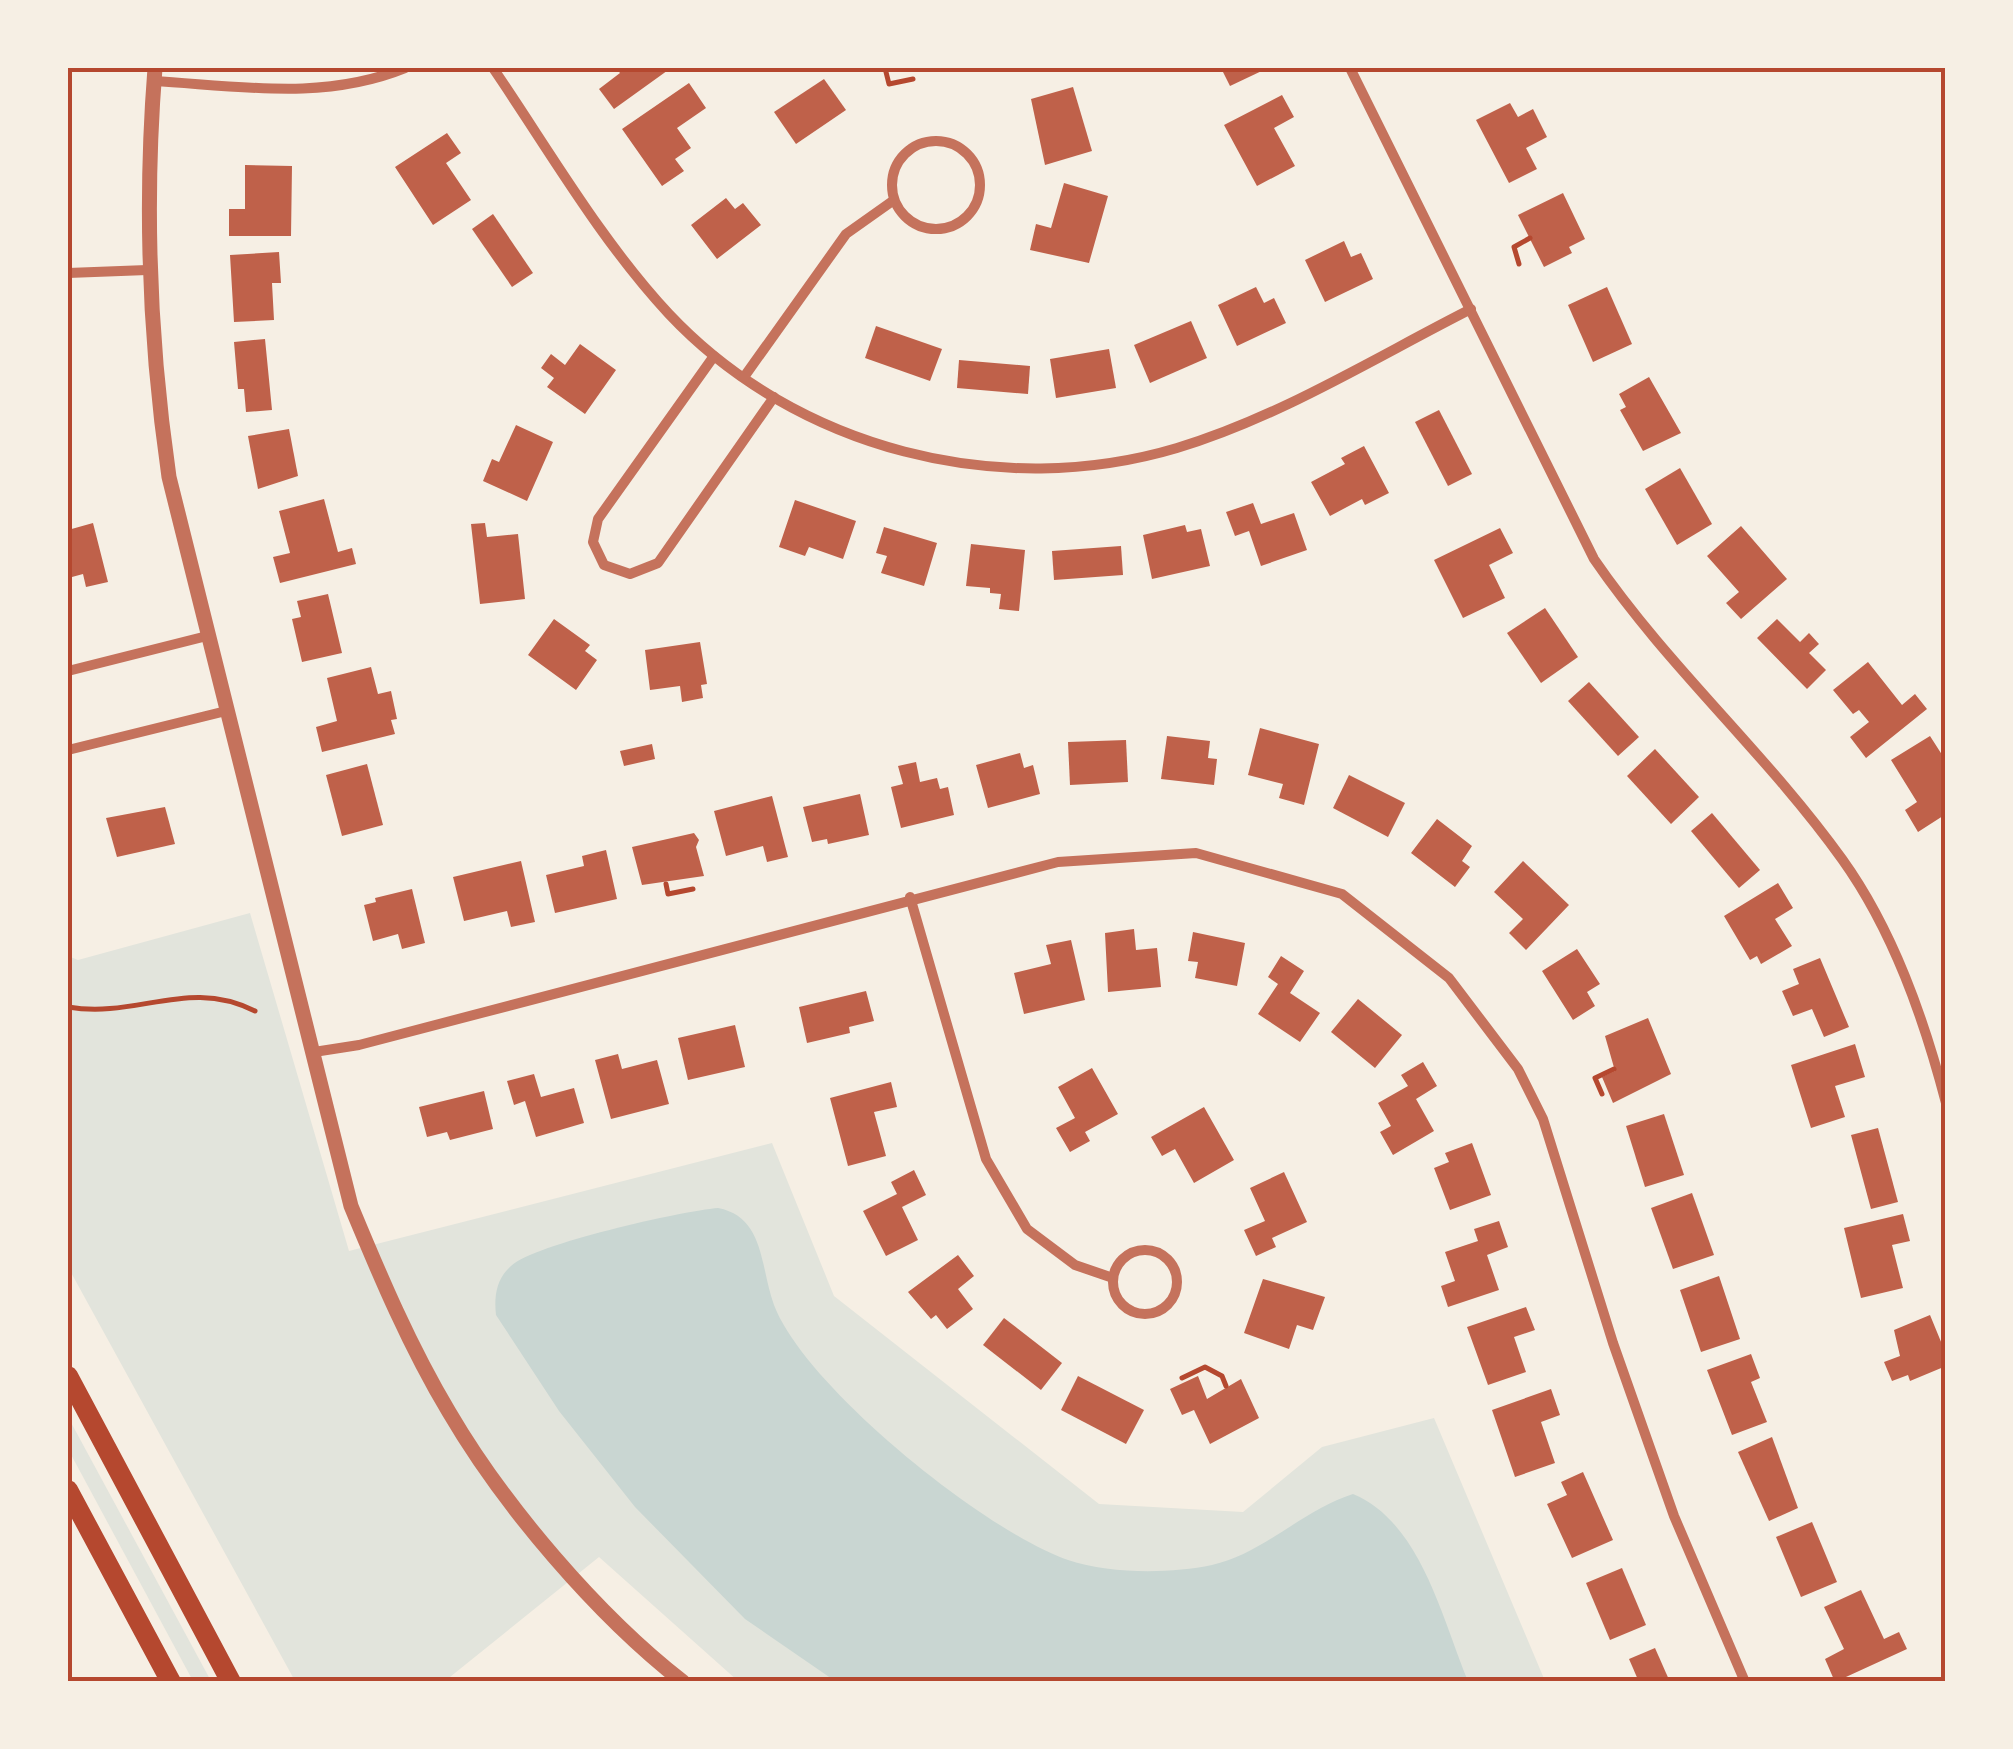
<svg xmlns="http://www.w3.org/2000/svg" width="2013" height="1749" viewBox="0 0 2013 1749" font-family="'Titillium Web',sans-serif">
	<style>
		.green { fill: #e2e4dc }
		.water { fill: #c9d6d2 }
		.building { fill: #bf614a }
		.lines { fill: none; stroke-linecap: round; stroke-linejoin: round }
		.path { stroke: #b5482f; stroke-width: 5 }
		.minor { stroke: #c5725c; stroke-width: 10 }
		.tertiary { stroke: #c5725c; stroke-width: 15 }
		.primary { stroke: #b5482f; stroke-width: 20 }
		.neatline { fill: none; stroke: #b5482f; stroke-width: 4 }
	</style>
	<rect width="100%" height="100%" fill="#f6efe4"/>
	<g class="green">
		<path d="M250,913L349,1251L772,1143L834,1296L1099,1504L1243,1512L1322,1447L1434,1418L1545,1681H738L599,1557L445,1681H295L68,1267V956L78,960Z"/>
		<path d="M68,1417L211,1681H193L68,1449Z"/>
	</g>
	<path class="water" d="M718,1208C765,1217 760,1267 774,1305C805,1387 986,1532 1068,1560C1110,1574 1169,1574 1212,1565C1265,1553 1302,1510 1353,1494C1421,1522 1442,1619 1468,1681H835L745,1619L635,1507L559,1411L496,1315C494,1297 496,1279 511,1266C534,1244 682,1211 718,1208Z"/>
	<g class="building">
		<path d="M616,68H671L614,109L599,89L620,73Z"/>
		<path d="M1221,68H1268L1230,86Z"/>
		<path d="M824,79L846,110L796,144L774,112Z"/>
		<path d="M689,83L706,108L677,128L691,148L675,159L684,171L662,186L622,129Z"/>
		<path d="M1073,87L1092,151L1045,165L1031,99Z"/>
		<path d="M1282,95L1294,117L1274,128L1295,166L1257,186L1224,125Z"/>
		<path d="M1510,103L1518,117L1533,109L1547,137L1526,148L1537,169L1509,183L1476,120Z"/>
		<path d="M447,133L461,153L446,163L471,200L433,225L395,167Z"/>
		<path d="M245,165L292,166L291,236H229V209H245Z"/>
		<path d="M1064,183L1108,196L1089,263L1030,250L1036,224L1051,228Z"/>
		<path d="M1563,193L1585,239L1569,247L1572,253L1544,267L1518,215Z"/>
		<path d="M726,198L735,209L743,203L761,225L717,259L691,225Z"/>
		<path d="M493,214L533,273L512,287L472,229Z"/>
		<path d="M1344,241L1351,257L1361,253L1373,279L1325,302L1305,260Z"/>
		<path d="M279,252L281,283H272L274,320L234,322L230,255Z"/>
		<path d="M1256,287L1264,303L1274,298L1286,323L1237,346L1218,305Z"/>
		<path d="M1607,287L1632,344L1593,362L1568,305Z"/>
		<path d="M1191,321L1207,358L1150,383L1134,345Z"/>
		<path d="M876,326L942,349L930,381L865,358Z"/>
		<path d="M265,339L272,410L246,412L244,389H238L234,342Z"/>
		<path d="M580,344L616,370L585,414L547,387L554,378L541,368L551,354L565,365Z"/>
		<path d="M1109,349L1116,388L1056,398L1050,359Z"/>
		<path d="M959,360L1030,366L1028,394L957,388Z"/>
		<path d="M1649,377L1681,433L1643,451L1620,410L1626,407L1619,394Z"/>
		<path d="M1439,410L1472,474L1448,486L1415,422Z"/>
		<path d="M516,425L553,442L527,501L483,481L492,459L499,462Z"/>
		<path d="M289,429L298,476L258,489L248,436Z"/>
		<path d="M1364,446L1389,493L1365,505L1362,499L1330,516L1311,482L1345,464L1341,458Z"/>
		<path d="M1680,468L1712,524L1677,545L1645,489Z"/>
		<path d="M324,499L338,552L352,548L356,564L280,583L273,557L290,553L279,511Z"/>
		<path d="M795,500L856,521L843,559L809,547L805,556L779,547Z"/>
		<path d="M1253,503L1261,524L1294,513L1307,550L1261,566L1249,531L1235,536L1226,512Z"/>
		<path d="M93,523L108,582L86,587L83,574L72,577L68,568V530Z"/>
		<path d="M485,523L487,537L518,534L525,599L480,604L471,524Z"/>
		<path d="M1185,525L1187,532L1201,529L1210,566L1152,579L1143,535Z"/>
		<path d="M1741,526L1787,579L1741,619L1726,603L1739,592L1707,556Z"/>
		<path d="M884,527L937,543L924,586L881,573L887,556L876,553Z"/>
		<path d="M1500,528L1513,553L1489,565L1505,598L1463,618L1434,560Z"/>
		<path d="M971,544L1025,550L1019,611L999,609L1001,594L990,593V588L966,586Z"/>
		<path d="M1121,546L1123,575L1054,580L1052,551Z"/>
		<path d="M328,594L342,653L302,662L292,619L301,617L297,601Z"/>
		<path d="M1545,608L1578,657L1541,683L1507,633Z"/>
		<path d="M554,619L590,645L585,651L597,660L576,690L528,655Z"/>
		<path d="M1777,619L1800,642L1809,633L1819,644L1809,653L1826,670L1807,689L1757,638Z"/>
		<path d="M700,642L707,684L701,685L703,698L682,702L680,686L650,690L645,650Z"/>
		<path d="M1868,662L1902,705L1915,694L1927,709L1866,758L1850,737L1869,722L1859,710L1853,714L1833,690Z"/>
		<path d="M371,667L378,694L391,691L397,719L391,720L395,734L322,752L316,727L337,721L327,678Z"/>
		<path d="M1589,682L1639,737L1618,756L1568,701Z"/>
		<path d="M1260,728L1319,744L1304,805L1279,798L1283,784L1248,775Z"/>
		<path d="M1167,736L1210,741L1208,758L1217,759L1214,785L1161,779Z"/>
		<path d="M1930,736L1946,761V814L1918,832L1905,810L1917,802L1891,760Z"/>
		<path d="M1126,740L1128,782L1070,785L1068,742Z"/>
		<path d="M652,744L655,759L624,766L620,751Z"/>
		<path d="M1655,749L1699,797L1671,824L1627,776Z"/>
		<path d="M1020,753L1024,768L1033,765L1040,794L988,808L976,765Z"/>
		<path d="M916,762L920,782L937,778L940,789L948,787L954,815L901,828L891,787L903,784L898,766Z"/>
		<path d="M367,764L383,825L342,836L326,775Z"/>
		<path d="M1349,775L1405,803L1388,837L1333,808Z"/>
		<path d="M860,794L869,835L828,844L827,839L812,842L803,807Z"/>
		<path d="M772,796L788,857L767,862L763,846L726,856L714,811Z"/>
		<path d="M165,807L175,844L117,857L106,818Z"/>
		<path d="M1712,813L1760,870L1739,888L1691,831Z"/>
		<path d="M1437,819L1472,846L1462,861L1470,867L1455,887L1411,853Z"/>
		<path d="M694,833L699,840L696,847L704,876L642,885L632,847Z"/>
		<path d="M606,850L617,899L555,913L546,875L584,866L582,856Z"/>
		<path d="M521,861L535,922L511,927L507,911L464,921L453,877Z"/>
		<path d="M1523,861L1569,905L1526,950L1509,933L1523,919L1494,892Z"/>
		<path d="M1778,883L1793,908L1775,919L1792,946L1761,964L1757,956L1750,960L1724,916Z"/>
		<path d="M412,889L425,943L402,949L398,934L373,941L364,905L376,902L375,898Z"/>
		<path d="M1134,929L1136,950L1157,948L1161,987L1108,992L1105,933Z"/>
		<path d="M1193,932L1245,943L1237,986L1195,978L1198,962L1188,961Z"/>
		<path d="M1071,940L1085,1000L1024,1014L1014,973L1051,964L1046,945Z"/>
		<path d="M1577,949L1600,984L1587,992L1595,1006L1573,1020L1542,971Z"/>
		<path d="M1281,956L1304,971L1290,993L1320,1013L1300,1042L1258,1014L1278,984L1268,977Z"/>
		<path d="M1820,958L1849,1027L1824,1037L1812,1009L1793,1016L1782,991L1799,984L1793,969Z"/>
		<path d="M866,991L874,1021L849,1027L850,1033L807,1043L799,1007Z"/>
		<path d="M1358,999L1402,1035L1375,1068L1331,1032Z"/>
		<path d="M1648,1018L1671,1074L1613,1103L1602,1077L1615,1071L1605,1036Z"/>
		<path d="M735,1025L745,1067L688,1080L678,1038Z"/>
		<path d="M1855,1044L1865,1077L1835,1086L1845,1117L1811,1128L1791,1065Z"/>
		<path d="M618,1054L622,1069L657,1060L669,1104L611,1119L595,1060Z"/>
		<path d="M1423,1062L1437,1086L1416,1099L1434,1131L1393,1155L1380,1132L1391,1126L1378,1103L1408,1086L1401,1075Z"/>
		<path d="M1092,1068L1118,1114L1085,1132L1090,1141L1070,1152L1056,1128L1075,1118L1058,1087Z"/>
		<path d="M534,1074L541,1097L574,1088L584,1123L536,1137L525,1101L514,1105L507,1081Z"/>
		<path d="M891,1082L897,1107L874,1112L886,1156L848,1166L830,1098Z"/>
		<path d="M484,1091L493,1129L450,1140L447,1132L427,1137L419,1107Z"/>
		<path d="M1204,1107L1234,1160L1194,1183L1175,1149L1162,1156L1151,1137Z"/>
		<path d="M1664,1114L1684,1175L1645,1187L1626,1126Z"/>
		<path d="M1878,1128L1898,1202L1871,1209L1851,1135Z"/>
		<path d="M1472,1143L1491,1195L1450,1210L1434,1168L1449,1162L1445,1153Z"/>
		<path d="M914,1170L926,1195L902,1207L918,1240L886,1256L863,1211L897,1194L891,1182Z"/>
		<path d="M1284,1172L1307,1222L1272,1238L1276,1247L1256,1256L1244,1230L1265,1221L1250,1188Z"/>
		<path d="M1692,1193L1714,1255L1673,1269L1651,1208Z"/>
		<path d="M1903,1214L1910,1241L1892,1245L1903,1288L1861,1298L1844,1228Z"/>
		<path d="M1499,1221L1508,1247L1487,1255L1499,1290L1448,1307L1441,1286L1455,1281L1445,1252L1478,1241L1474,1229Z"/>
		<path d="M958,1255L974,1276L958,1289L973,1309L947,1329L936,1315L931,1319L908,1292Z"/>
		<path d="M1719,1276L1740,1339L1701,1352L1680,1290Z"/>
		<path d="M1263,1279L1325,1297L1313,1330L1297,1325L1289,1349L1244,1333Z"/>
		<path d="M1526,1307L1535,1330L1514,1337L1526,1372L1488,1385L1467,1327Z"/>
		<path d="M1930,1315L1946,1354V1366L1910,1381L1908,1375L1892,1381L1884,1362L1900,1356L1894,1330Z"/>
		<path d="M1004,1318L1062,1363L1041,1390L983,1345Z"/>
		<path d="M1751,1354L1760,1378L1751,1382L1767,1422L1732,1435L1707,1370Z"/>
		<path d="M1078,1376L1144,1410L1126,1444L1061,1410Z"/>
		<path d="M1198,1376L1207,1399L1241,1379L1259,1418L1210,1444L1194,1410L1182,1415L1170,1389Z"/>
		<path d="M1551,1389L1560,1415L1541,1422L1555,1463L1515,1477L1492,1410Z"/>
		<path d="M1772,1437L1798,1508L1769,1521L1738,1452Z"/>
		<path d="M1583,1472L1613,1540L1572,1558L1547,1504L1567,1495L1561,1482Z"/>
		<path d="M1812,1522L1837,1582L1801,1597L1776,1537Z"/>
		<path d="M1622,1568L1646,1625L1610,1640L1586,1583Z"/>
		<path d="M1861,1590L1884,1639L1899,1632L1907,1649L1835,1682L1825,1659L1844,1649L1824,1607Z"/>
		<path d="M1655,1648L1670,1682H1639L1629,1659Z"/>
	</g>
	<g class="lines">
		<g class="path">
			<path d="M885,68L889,84L913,79"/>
			<path d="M1519,264L1514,247L1530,238"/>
			<path d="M666,884L668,894L693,889"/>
			<path d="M68,1007C138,1019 188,977 255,1011"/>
			<path d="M1602,1094L1595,1078L1614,1069"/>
			<path d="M1182,1378L1205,1367L1222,1376L1226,1386"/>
		</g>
		<g class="minor">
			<path d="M493,68C549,150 601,241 669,314C796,449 1000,501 1177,448C1280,417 1376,357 1471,309"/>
			<path d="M1350,68L1594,559C1668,667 1766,753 1842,859C1893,930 1924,1019 1946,1103"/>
			<path d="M154,81C239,86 324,101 405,68"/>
			<circle cx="936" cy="185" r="44"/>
			<path d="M68,273L147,270"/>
			<path d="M714,356L598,519L593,542L604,565L630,574L658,563L774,397"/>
			<path d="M744,377L846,234L894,200"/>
			<path d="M68,671L207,636"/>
			<path d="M68,750L226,711"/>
			<path d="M910,897L986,1159L1027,1229L1075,1265L1113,1278"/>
			<path d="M314,1052L359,1045L1058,862L1196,853L1342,894L1449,978L1518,1069L1543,1119L1613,1343L1674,1516L1745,1682"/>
			<circle cx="1145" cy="1282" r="32"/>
		</g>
		<path class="tertiary" d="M155,68C144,206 149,339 169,477L351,1206C380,1276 410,1347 449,1412C504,1506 597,1615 683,1682"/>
		<g class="primary">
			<path d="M68,1376L231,1682"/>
			<path d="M68,1490L171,1682"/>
		</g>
	</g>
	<rect width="2013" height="1749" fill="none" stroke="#f6efe4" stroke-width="140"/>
	<rect x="70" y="70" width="1873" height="1609" class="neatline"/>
</svg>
